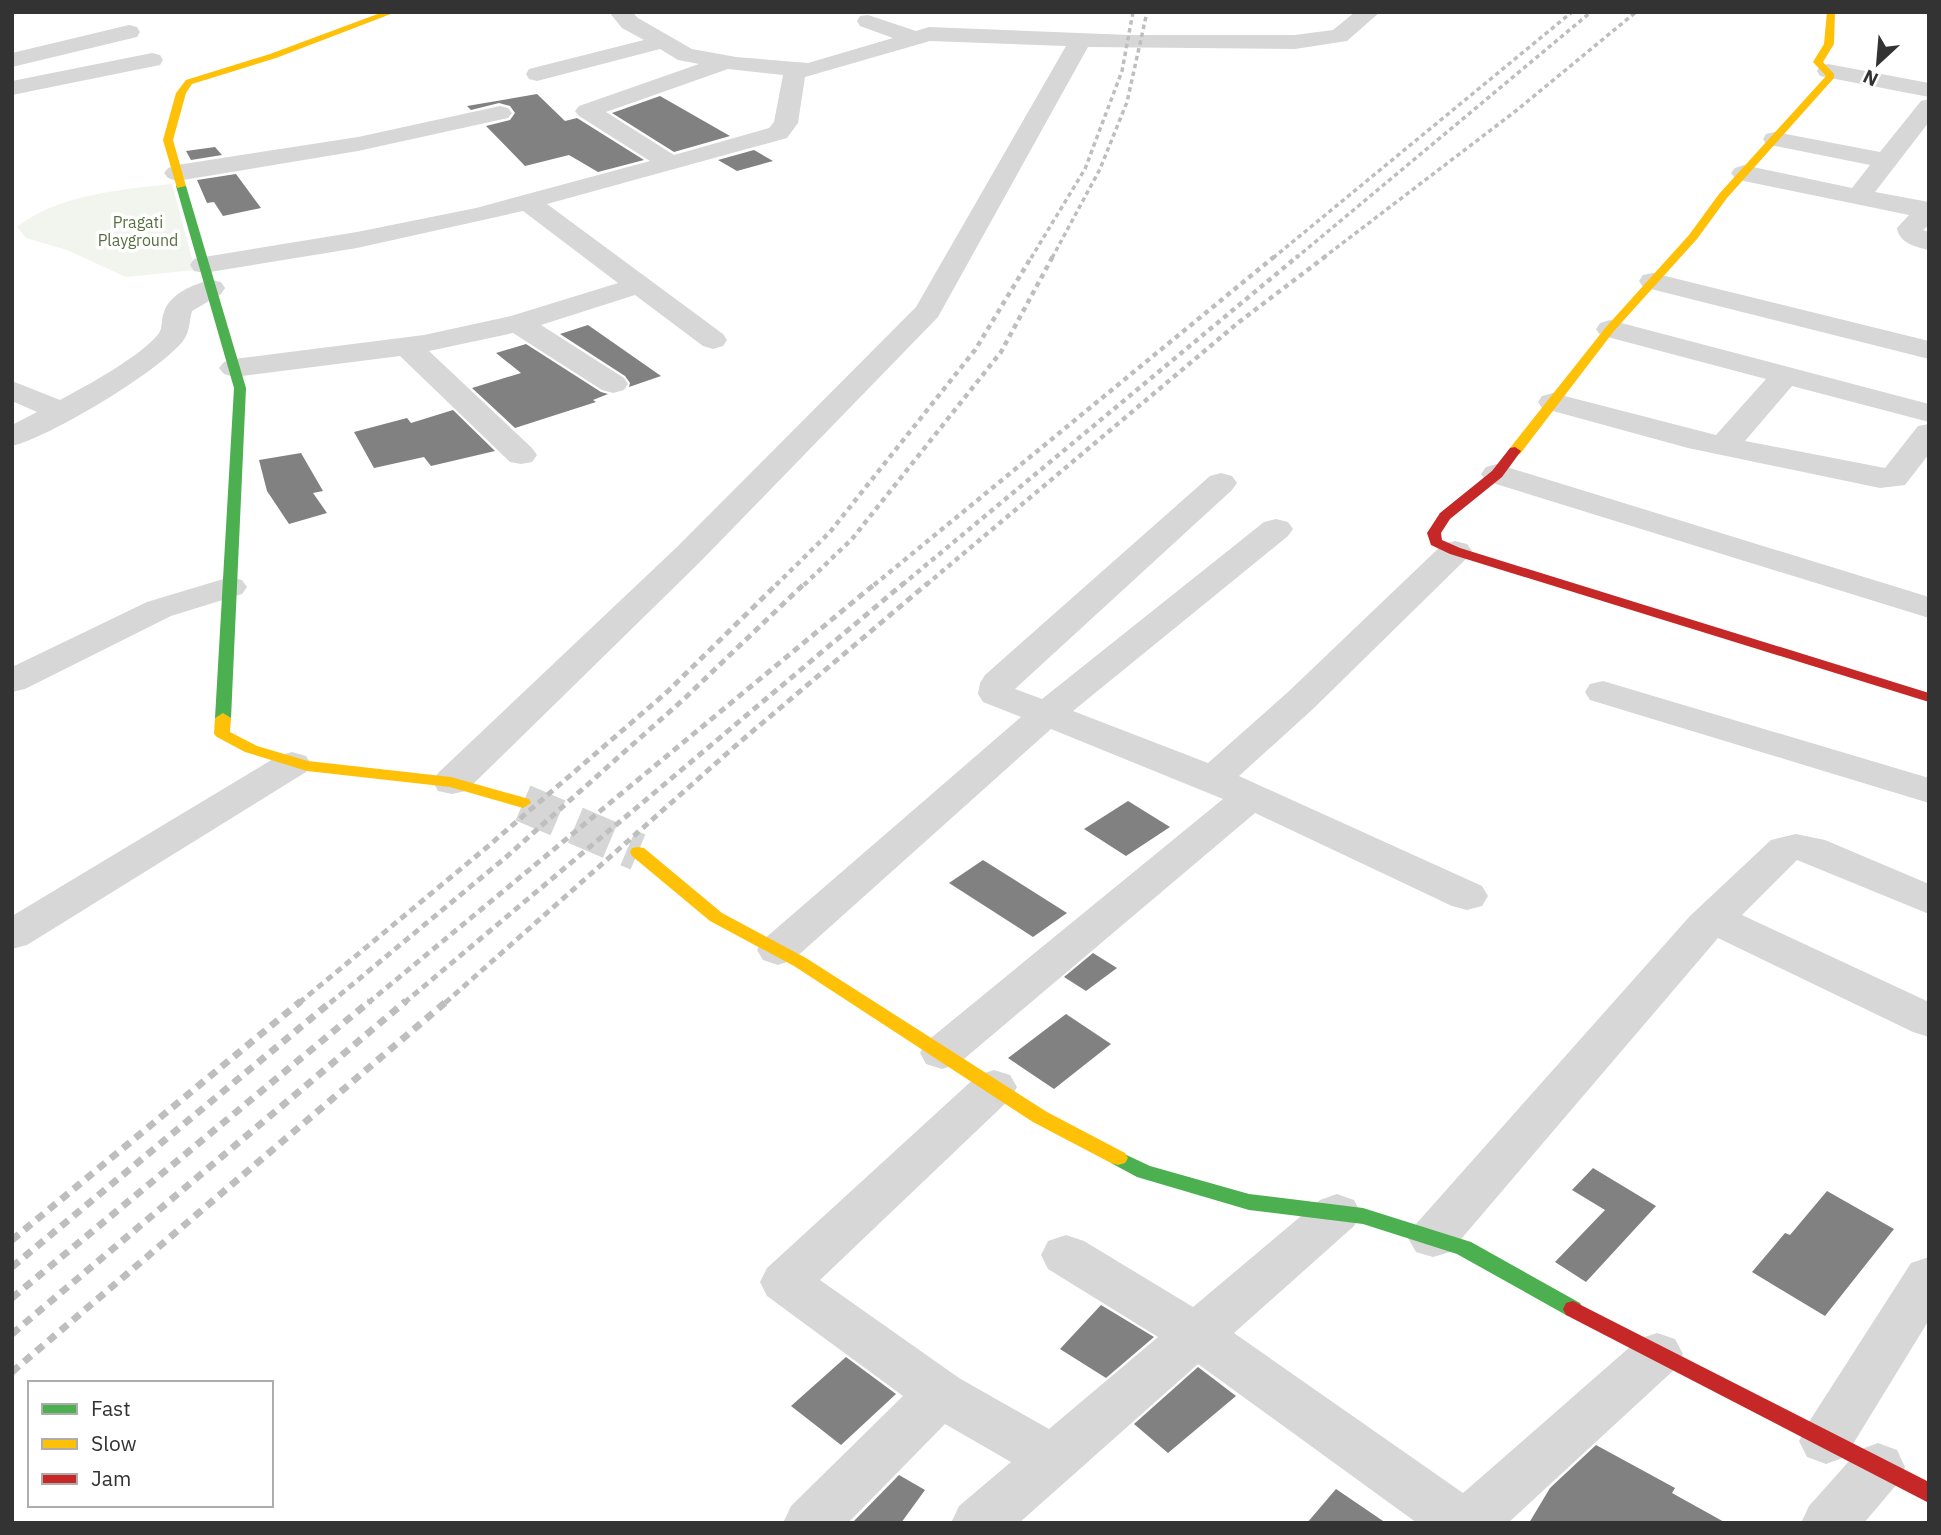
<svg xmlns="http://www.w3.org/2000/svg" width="1941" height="1535" viewBox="0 0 1941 1535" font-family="'IBM Plex Sans',sans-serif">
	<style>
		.green { fill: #f1f5ed }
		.building { fill: #818181 }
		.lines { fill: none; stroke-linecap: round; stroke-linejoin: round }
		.secondary-tunnel { stroke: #d6d6d6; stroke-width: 38; stroke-dasharray: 38 19; stroke-linecap: butt }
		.street { fill: #d7d7d7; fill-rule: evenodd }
		.fast { fill: #4caf50; fill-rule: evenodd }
		.slow { fill: #ffc107; fill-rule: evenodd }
		.jam { fill: #c62828; fill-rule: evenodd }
		.rail-far3 { stroke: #bebebe; stroke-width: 3.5; stroke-dasharray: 4.5 3.5; stroke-linecap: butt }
		.rail-far2 { stroke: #bebebe; stroke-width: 4.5; stroke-dasharray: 5 4.5; stroke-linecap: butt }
		.rail-far1 { stroke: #bebebe; stroke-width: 5; stroke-dasharray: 7 5; stroke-linecap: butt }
		.rail { stroke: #bebebe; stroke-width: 7; stroke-dasharray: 9 7; stroke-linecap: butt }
		.labels { text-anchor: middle; stroke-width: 7; stroke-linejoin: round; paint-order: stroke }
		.far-park-label { font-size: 16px; fill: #56703f; stroke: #fff }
	</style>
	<rect width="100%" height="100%" fill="#fff"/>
	<path class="green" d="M172,184L195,270L126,277L67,250L26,238L17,227C59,194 120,190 172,184Z"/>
	<g class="building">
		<path d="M537,94L565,121L577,118L644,160L598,172L569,155L525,166L486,126L510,120L515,113L510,106L499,103L471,110L467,106Z"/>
		<path d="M660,96L730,136L674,152L612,113Z"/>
		<path d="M215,147L222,155L191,160L186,151Z"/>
		<path d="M754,150L773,161L737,171L718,160Z"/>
		<path d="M236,174L261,208L223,216L214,202L207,203L197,180Z"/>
		<path d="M588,325L661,376L629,387L630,383L625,376L560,334Z"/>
		<path d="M526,344L601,392L608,394L593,400L596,402L515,428L472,388L521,373L496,353Z"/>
		<path d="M453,410L495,451L431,466L424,457L374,468L354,432L407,418L411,423Z"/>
		<path d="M301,453L323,491L313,493L327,513L289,524L267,491L259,460Z"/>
		<path d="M1128,801L1170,827L1126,856L1084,829Z"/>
		<path d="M983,860L1067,913L1033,937L949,883Z"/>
		<path d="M1093,953L1117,968L1086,991L1064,977Z"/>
		<path d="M1066,1014L1111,1044L1054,1089L1008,1058Z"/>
		<path d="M1593,1168L1656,1206L1586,1282L1555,1262L1605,1210L1572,1190Z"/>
		<path d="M1827,1191L1894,1229L1825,1316L1752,1272L1785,1233L1790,1235Z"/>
		<path d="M1101,1305L1154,1337L1106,1378L1060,1349Z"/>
		<path d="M846,1357L896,1394L841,1445L791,1406Z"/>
		<path d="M1198,1367L1236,1396L1168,1453L1134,1424Z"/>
		<path d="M1596,1445L1675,1488L1672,1493L1726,1523H1529L1550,1488Z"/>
		<path d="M899,1475L925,1490L901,1523H852Z"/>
		<path d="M1336,1489L1386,1523H1307Z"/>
	</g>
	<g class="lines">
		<path class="secondary-tunnel" d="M523,803L638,852"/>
		<g class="street">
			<path d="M609,12H632L638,18L692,49L736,57L808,63L893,38L860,26L857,21L860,16L868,15L916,31L929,27L1129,35H1295L1333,30L1355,12H1380L1347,41L1295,49L1088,47L938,317L701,561L466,791L452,794L438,791L433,782L438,773L677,547L916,307L1066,46L930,41L805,77L798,123L787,138L547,204L723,334L727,340L723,346L713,349L703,346L635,295L541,325L624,378L628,384L624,390L613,393L602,390L513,333L429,351L532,448L537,455L532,462L521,464L510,462L400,356L234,377L224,374L219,368L224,362L234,359L424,335L511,316L618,283L523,211L357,248L204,273L194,271L190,265L194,259L204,257L357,232L476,208L650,161L579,116L575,111L579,106L699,64L678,60L660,49L537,81L529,79L526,74L529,69L644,40L622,28ZM728,69L783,75L774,122L769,128L674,155L606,112Z"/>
			<path d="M129,25L137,27L140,32L137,37L12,67V53Z"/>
			<path d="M152,53L160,55L163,60L160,65L12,95V81Z"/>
			<path d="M1828,64L1929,83V97L1820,76L1817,71L1820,66Z"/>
			<path d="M1929,99V122L1875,192L1929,202V225L1923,230L1929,232V250C1916,247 1899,243 1897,228L1909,215L1744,181L1735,178L1731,173L1735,168L1744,165L1852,188L1870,165L1775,146L1766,144L1763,139L1766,134L1775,132L1880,152L1921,101Z"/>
			<path d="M500,106L508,108L512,113L508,118L358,151L177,181L168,178L164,173L168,168L177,165L358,137Z"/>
			<path d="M1653,273L1929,341V359L1643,287L1639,281L1643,275Z"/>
			<path d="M211,280L221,282L225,288L221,294L192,311C189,321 190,332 183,341C158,372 50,437 12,446V425L37,412L12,401V381L60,400C86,386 142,356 159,333C163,327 161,319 164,312C170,294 193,284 211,280Z"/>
			<path d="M1610,320L1929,404V422L1792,386L1745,441L1885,468L1918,426L1929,424V454L1905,485L1880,488L1688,448L1542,408L1538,402L1542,396L1553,393L1716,435L1766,379L1600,335L1596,329L1600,323Z"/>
			<path d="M1497,464L1929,597V618L1486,481L1481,474L1486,467Z"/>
			<path d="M1221,473L1232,476L1237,483L1232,490L1015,689L1042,699L1264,522L1276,519L1288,522L1293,529L1288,536L1073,711L1208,763L1288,692L1443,544L1455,541L1467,544L1472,551L1467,558L1314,708L1239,776L1482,886L1488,896L1482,906L1467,910L1452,906L1255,813L958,1064L942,1069L926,1064L920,1053L926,1042L1223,799L1051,729L793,960L778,965L763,960L757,950L763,940L1021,717L983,702L978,694L980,683L985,675L1210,476Z"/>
			<path d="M230,577L242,580L247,587L242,594L171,616L25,689L12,692V667L147,602Z"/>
			<path d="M1603,681L1929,778V803L1590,700L1585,692L1590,684Z"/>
			<path d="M292,752L306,756L311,764L306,772L27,945L12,949V916L278,756Z"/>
			<path d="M1796,834L1825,840L1929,884V914L1797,860L1742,915L1929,1002V1037L1913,1032L1718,938L1450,1252L1433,1257L1416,1252L1408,1238L1416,1224L1690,916L1771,840Z"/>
			<path d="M994,1070L1010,1075L1017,1087L1010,1099L820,1280L959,1378L1049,1429L1158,1337L1048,1269L1041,1255L1048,1241L1066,1235L1084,1241L1193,1307L1320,1200L1337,1194L1354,1200L1361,1213L1354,1226L1234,1333L1463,1493L1639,1339L1657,1333L1675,1339L1683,1354L1675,1369L1508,1523H1417L1198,1364L1019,1523H951L959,1506L1011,1462L945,1424L848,1523H783L791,1506L903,1396L767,1296L760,1282L767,1268L978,1075Z"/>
			<path d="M1929,1257V1320L1845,1457L1826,1464L1807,1457L1799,1441L1807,1425L1911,1263Z"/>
			<path d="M1878,1443L1897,1450L1905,1467L1897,1484L1864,1523H1801L1809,1506L1859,1450Z"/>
		</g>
		<g class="fast">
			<path d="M181,183L186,186L246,388L231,718L223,723L215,718L234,388L176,186Z"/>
			<path d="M1118,1151L1150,1166L1249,1194L1363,1208L1471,1242L1580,1303L1583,1309L1580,1315L1573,1317L1566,1315L1457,1254L1363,1224L1249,1210L1137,1177L1111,1163L1108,1158L1111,1153Z"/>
		</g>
		<g class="slow">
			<path d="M383,12H396L276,58L192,84L186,93L173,140L186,186L177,188L163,140L176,93L186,80L270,54Z"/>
			<path d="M1827,12H1835L1834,44L1823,62L1834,74V78L1727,198L1697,239L1614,331L1520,454H1510V448L1606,327L1689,235L1719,194L1826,76L1813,62L1824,44Z"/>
			<path d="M223,713L231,718L230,732L257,746L308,761L451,777L529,799L531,803L523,808L450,787L307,771L245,752L217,737L214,734L215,718Z"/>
			<path d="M638,847L644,848L722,913L806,958L1047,1112L1125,1153L1128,1158L1125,1163L1118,1165L1111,1163L1033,1122L794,966L710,921L632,856L630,852L632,848Z"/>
		</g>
		<g class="jam">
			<path d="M1515,447L1521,451L1502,477L1450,519L1441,533L1442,540L1460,548L1929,693V702L1450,554L1431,545L1427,533L1440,513L1492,471L1510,448Z"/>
			<path d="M1573,1301L1929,1482V1503L1566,1315L1563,1309L1566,1303Z"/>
		</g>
		<g class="rail-far3">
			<path d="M1031,258L1085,169L1122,71L1133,12"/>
			<path d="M1052,258L1100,169L1127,102L1147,12"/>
			<path d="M1273,258L1572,12"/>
			<path d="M1296,258L1591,12"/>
			<path d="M1323,258L1517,110L1636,12"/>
		</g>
		<g class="rail-far2">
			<path d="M776,585L830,532L975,350L1032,256"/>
			<path d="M804,585L852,539L1001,352L1053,256"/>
			<path d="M874,585L1275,256"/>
			<path d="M902,585L1298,256"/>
			<path d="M926,585L1239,322L1326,256"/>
		</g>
		<g class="rail-far1">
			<path d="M299,1003L486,848L667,692L778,583"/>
			<path d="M330,1003L505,858L685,698L805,583"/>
			<path d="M368,1003L876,583"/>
			<path d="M404,1003L904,583"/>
			<path d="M445,1003L741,741L928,583"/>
		</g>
		<g class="rail">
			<path d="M12,1240L301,1001"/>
			<path d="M12,1267L332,1001"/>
			<path d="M12,1298L370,1001"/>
			<path d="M12,1334L406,1001"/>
			<path d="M12,1372L447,1001"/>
		</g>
	</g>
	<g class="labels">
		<g class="far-park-label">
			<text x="138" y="228">Pragati<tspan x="138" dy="18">Playground</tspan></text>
		</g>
	</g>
	<rect width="1941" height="1535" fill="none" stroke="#333333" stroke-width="28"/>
	<rect x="28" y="1381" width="245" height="126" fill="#ffffff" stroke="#adadad" stroke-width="2"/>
	<rect x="42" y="1404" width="35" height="10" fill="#4caf50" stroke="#adadad" stroke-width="2"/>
	<text x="91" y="1416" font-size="21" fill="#333333">Fast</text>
	<rect x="42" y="1439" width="35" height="10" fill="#ffc107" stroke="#adadad" stroke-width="2"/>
	<text x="91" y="1451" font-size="21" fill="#333333">Slow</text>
	<rect x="42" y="1474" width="35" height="10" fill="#c62828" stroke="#adadad" stroke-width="2"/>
	<text x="91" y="1486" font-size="21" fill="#333333">Jam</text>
	<g transform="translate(1878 63) rotate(206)" stroke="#ffffff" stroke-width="5" paint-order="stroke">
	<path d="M0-5L12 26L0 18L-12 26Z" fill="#333333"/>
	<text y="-10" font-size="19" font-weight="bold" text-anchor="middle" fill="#333333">N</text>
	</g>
</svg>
